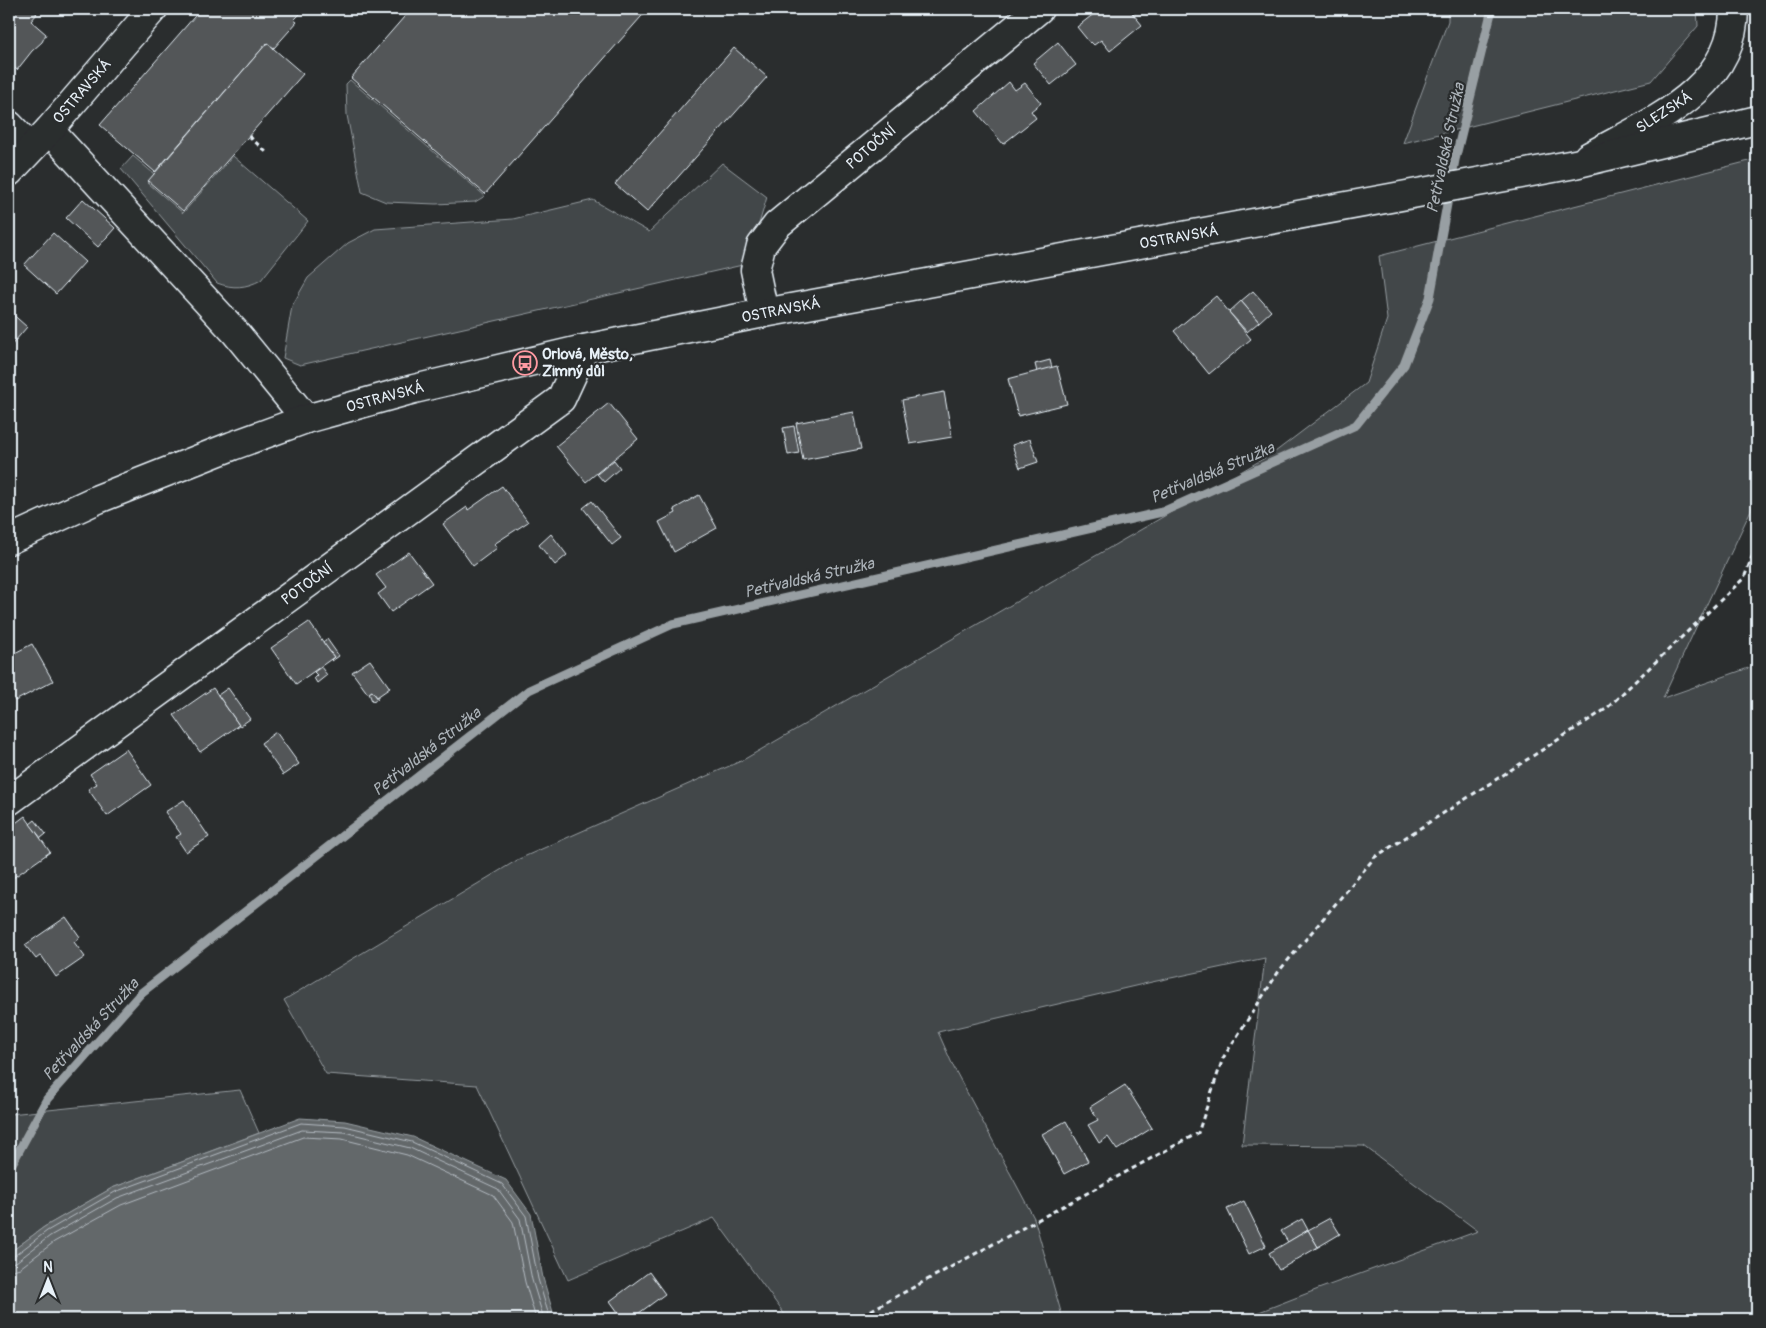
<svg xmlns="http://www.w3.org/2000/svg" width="1766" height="1328" viewBox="0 0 1766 1328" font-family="Pangolin,sans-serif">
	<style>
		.green { fill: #424648; stroke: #959ca0 }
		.water { fill: #63686b; stroke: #989fa3 }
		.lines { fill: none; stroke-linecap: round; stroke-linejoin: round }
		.shore { stroke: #b3bac0; stroke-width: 1 }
		.stream { stroke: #989fa3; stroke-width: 9 }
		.building { fill: #535759; stroke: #e8f1f8 }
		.street-casing { stroke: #e8f1f8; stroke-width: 31 }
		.secondary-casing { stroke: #e8f1f8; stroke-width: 31 }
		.primary-casing { stroke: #e8f1f8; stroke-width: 31 }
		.path { stroke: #e8f1f8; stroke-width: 3; stroke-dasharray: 5 4; stroke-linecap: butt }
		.street { stroke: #2a2d2e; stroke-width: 28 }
		.secondary { stroke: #2a2d2e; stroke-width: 28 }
		.primary { stroke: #2a2d2e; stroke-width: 28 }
		.labels { text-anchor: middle; stroke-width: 4.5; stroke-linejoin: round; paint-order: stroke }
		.street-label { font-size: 15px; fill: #e8f1f8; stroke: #2a2d2e }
		.poi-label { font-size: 15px; font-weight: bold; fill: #e8f1f8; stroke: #2a2d2e; text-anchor: start }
		.water-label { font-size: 16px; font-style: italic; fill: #acb3b9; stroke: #2a2d2e }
	</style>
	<rect width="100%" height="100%" fill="#2a2d2e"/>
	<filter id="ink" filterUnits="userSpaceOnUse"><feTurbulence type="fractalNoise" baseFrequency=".02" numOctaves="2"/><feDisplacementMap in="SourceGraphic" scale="10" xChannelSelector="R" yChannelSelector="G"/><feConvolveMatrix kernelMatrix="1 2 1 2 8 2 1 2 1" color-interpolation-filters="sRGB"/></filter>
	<g filter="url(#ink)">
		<g class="green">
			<path d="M1448,9H1697L1698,26L1651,81L1403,143L1448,21Z"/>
			<path d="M350,80L485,196L475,202L436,204L386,202L362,192L347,115L346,84Z"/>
			<path d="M133,156L154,174L148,183L183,213L233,156L308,221L261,280C246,288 233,289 217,283L121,169Z"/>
			<path d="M1757,159V497L1663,698L1757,665V1319H1241L1321,1288L1478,1231L1364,1146L1242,1145L1265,958L1152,982L938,1032L954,1068L1034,1218L1063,1319H788L714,1218L568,1280L477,1085L326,1074L284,1000L519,859L743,760L1275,452L1366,383L1387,319L1379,256Z"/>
			<path d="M722,163L767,197L747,264L300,365L283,358L292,306L308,278L348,243L375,229L513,219L593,200L649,232Z"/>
			<path d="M240,1090L259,1133L112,1188L44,1227L9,1253L10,1114Z"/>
		</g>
		<path class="water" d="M300,1118L345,1121L413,1137L506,1180L531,1214L543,1278L555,1319H9V1253L44,1227L112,1188Z"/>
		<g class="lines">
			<g class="shore">
				<path d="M9,1257L14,1256L47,1231L115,1192L301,1123L345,1126L412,1142L502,1184L526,1216L538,1279L550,1319"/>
				<path d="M9,1263L16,1262L50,1236L117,1198L302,1130L344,1132L410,1148L498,1189L520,1219L532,1280L544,1319"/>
				<path d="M9,1271L20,1268L54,1242L121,1205L303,1137L342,1139L407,1155L493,1195L513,1222L525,1282L536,1319"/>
			</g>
			<path class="stream" d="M9,1169L47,1099L141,993L529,690L673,624L1162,512L1356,425L1404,365L1430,298L1455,160L1492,9"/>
		</g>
		<g class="building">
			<path d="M14,9L18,11L20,9H31L37,14L31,21L46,34L42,42L32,51L17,70L9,63V14Z"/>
			<path d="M201,9H296L301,13L294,20L297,22L274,48L267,43L155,172L100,125Z"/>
			<path d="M411,9H648L485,194L351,78Z"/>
			<path d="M1100,9H1129L1142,25L1110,51L1101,40L1094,45L1091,42L1090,43L1077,27Z"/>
			<path d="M1129,9H1140L1134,14Z"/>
			<path d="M1058,42L1076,65L1051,85L1033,63Z"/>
			<path d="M267,43L303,74L183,211L148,181Z"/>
			<path d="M734,48L767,77L647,212L615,184Z"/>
			<path d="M1009,82L1015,90L1025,83L1041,103L1031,111L1036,118L1003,144L976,111Z"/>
			<path d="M83,199L115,228L98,247L66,218Z"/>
			<path d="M53,233L85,262L56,294L24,265Z"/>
			<path d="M1253,291L1271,311L1259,322L1241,301Z"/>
			<path d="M1216,296L1251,339L1209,374L1174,331Z"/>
			<path d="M1241,301L1259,322L1247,332L1229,312Z"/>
			<path d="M9,311L27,327L9,348Z"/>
			<path d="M1050,360L1052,368L1037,372L1035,364Z"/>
			<path d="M1057,366L1067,404L1018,416L1008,379Z"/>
			<path d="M944,392L952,437L910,444L902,400Z"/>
			<path d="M609,403L638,439L586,482L556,446Z"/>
			<path d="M854,412L861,449L803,460L796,423Z"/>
			<path d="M794,426L799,453L788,455L783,428Z"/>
			<path d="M1030,439L1038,462L1020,468L1012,445Z"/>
			<path d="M614,460L620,468L604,482L597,474Z"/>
			<path d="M502,486L528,522L494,544L497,548L473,566L443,524L467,507L468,510Z"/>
			<path d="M699,495L717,528L674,552L659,522L676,513L674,509Z"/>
			<path d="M592,501L621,538L612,545L583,508Z"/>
			<path d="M551,534L567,555L555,565L539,545Z"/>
			<path d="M409,552L432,583L391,612L378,594L386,588L376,575Z"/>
			<path d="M309,622L334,657L296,684L271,648Z"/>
			<path d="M327,639L339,656L332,661L331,660L334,657L323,642Z"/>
			<path d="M32,644L53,681L15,701L9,691V656Z"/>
			<path d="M370,660L390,688L377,697L372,691L368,694L352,672Z"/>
			<path d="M321,667L327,675L317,683L314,678L317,675L314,672Z"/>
			<path d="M213,688L239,725L200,752L174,715Z"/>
			<path d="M228,688L250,719L237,728L236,727L239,725L218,695Z"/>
			<path d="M372,691L378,699L372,701L369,693Z"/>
			<path d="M276,732L299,764L283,775L261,743Z"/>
			<path d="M126,749L151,785L107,816L88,789L97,784L90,774Z"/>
			<path d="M184,800L209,837L186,852L176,837L181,834L165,812Z"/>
			<path d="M25,816L50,852L13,878L9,871V828Z"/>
			<path d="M35,820L46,834L41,838L30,824Z"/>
			<path d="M66,917L80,937L74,942L85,957L56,977L41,955L36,959L25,945Z"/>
			<path d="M1125,1085L1152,1128L1117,1150L1108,1137L1099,1143L1088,1125L1098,1120L1090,1107Z"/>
			<path d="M1066,1121L1088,1161L1064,1174L1042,1134Z"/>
			<path d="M1244,1201L1266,1246L1249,1254L1227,1209Z"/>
			<path d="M1330,1218L1340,1234L1318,1247L1308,1230Z"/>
			<path d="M1302,1219L1308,1230L1288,1242L1281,1231Z"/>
			<path d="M1308,1230L1318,1247L1279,1270L1269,1253Z"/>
			<path d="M649,1272L665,1294L631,1319H623L610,1301Z"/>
		</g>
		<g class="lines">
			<g class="street-casing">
				<g id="street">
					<path d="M9,125L31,148"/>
					<path d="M49,130L235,332L306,419"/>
					<path d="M9,172L49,130L153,9"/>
					<path d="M764,313L755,270L761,246L777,225L1039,9"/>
					<path d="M9,801L561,399L584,349"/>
				</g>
			</g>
			<g class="secondary-casing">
				<path id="secondary" d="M1588,157C1648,123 1734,91 1734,9"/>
			</g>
			<g class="primary-casing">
				<path id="primary" d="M9,540L98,499L232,446L306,419L414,389L584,349L764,313L1575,164L1757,120"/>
			</g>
			<g class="path">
				<path d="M249,136L266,152"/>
				<path d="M855,1319L1198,1133L1223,1058L1279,971L1375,857L1606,709L1744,578L1757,544"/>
			</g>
			<use href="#street" class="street"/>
			<use href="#secondary" class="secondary"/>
			<use href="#primary" class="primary"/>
		</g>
	</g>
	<defs>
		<g id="bus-ring" transform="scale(1.25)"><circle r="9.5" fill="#2a2d2e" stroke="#ff9aa2" stroke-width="1.5"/><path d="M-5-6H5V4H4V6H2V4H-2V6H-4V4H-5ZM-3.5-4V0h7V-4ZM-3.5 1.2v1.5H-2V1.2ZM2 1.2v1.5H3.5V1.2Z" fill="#ff9aa2"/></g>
	</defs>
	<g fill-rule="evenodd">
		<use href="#bus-ring" x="525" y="363"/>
	</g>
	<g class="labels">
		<g class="street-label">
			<text transform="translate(82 91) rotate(-49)" y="5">OSTRAVSKÁ</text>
			<text transform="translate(1664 112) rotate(-33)" y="5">SLEZSKÁ</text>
			<text transform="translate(871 147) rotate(-40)" y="5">POTOČNÍ</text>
			<text transform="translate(1179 237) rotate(-10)" y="5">OSTRAVSKÁ</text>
			<text transform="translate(781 310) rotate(-11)" y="5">OSTRAVSKÁ</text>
			<text transform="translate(385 397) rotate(-15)" y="5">OSTRAVSKÁ</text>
			<text transform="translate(307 584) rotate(-36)" y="5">POTOČNÍ</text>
		</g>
		<g class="poi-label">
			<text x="542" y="359">Orlová, Město,<tspan x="542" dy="17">Zimný důl</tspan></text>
		</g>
		<g class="water-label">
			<text transform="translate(1445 148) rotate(-78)" y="6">Petřvaldská Stružka</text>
			<text transform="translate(1212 472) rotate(-23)" y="6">Petřvaldská Stružka</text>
			<text transform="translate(809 577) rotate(-13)" y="6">Petřvaldská Stružka</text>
			<text transform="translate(426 751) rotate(-38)" y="6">Petřvaldská Stružka</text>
			<text transform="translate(90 1029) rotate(-47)" y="6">Petřvaldská Stružka</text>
		</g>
	</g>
	<rect width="1766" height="1328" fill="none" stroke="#2a2d2e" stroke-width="30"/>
	<rect x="15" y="15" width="1736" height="1298" fill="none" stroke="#e8f1f8" stroke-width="2" filter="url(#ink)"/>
	<g transform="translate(48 1280)" stroke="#2a2d2e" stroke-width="4" paint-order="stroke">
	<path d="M0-4L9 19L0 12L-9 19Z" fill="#e8f1f8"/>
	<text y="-8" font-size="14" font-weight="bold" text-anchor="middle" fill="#e8f1f8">N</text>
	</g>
</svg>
